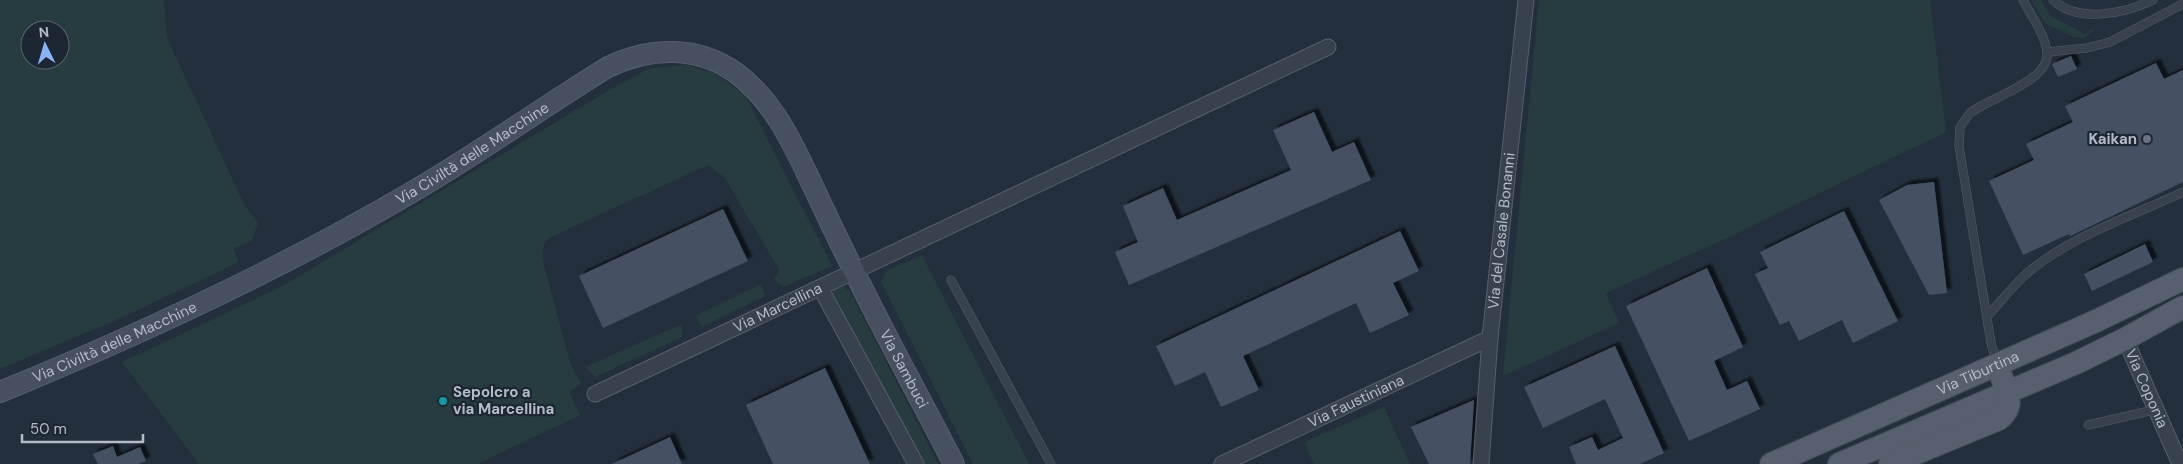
<svg xmlns="http://www.w3.org/2000/svg" width="2183" height="464" viewBox="0 0 2183 464" font-family="'DM Sans',sans-serif">
	<style>
		.green { fill: #263c3f; fill-rule: evenodd }
		.building { fill: #455162; filter: url(#shadow) }
		.lines { fill: none; stroke-linecap: round; stroke-linejoin: round }
		.lane-casing { stroke: #565f6c; stroke-width: 9 }
		.street-casing { stroke: #565f6c; stroke-width: 17 }
		.secondary-casing { stroke: #565f6c; stroke-width: 22 }
		.primary-casing { stroke: #414a57; stroke-width: 24 }
		.lane { stroke: #38414e; stroke-width: 8 }
		.street { stroke: #38414e; stroke-width: 15 }
		.secondary { stroke: #465061; stroke-width: 20 }
		.primary { stroke: #56606e; stroke-width: 22 }
		.worship-dot { fill: #6b7280; stroke: #1d2633; stroke-width: 2 }
		.culture-dot { fill: #0f9aa8; stroke: #1d2633; stroke-width: 2 }
		.labels { text-anchor: middle; stroke-width: 4.5; stroke-linejoin: round; paint-order: stroke }
		.poi-label { font-size: 15px; font-weight: bold; fill: #b4bcc9; stroke: #1d2633; text-anchor: end }
		.street-label { font-size: 15px; fill: #b4bcc9; stroke: #1d2633 }
	</style>
	<defs>
		<filter id="shadow"><feDropShadow dx="4.5" dy="-4.5" stdDeviation="1" flood-color="#0009"/></filter>
	</defs>
	<rect width="100%" height="100%" fill="#242f3e"/>
	<g class="green">
		<path d="M0,0H164L167,38L245,206L258,223L252,240L233,249L239,262L121,318L0,369ZM30,30H60V60H30Z"/>
		<path d="M1539,0H1930L1946,132L1727,238L1606,293L1619,323L1503,376Z"/>
		<path d="M2031,0H2041L2050,16L2085,34L2093,28L2094,30L2083,38L2074,37L2045,23Z"/>
		<path d="M686,65L714,73L745,95L832,266L783,287L773,278L778,275L779,269L724,177L708,165L551,237C542,244 542,250 543,261L570,363L581,384L569,392L580,415L478,464H199L122,362L279,288L611,89L650,68Z"/>
		<path d="M922,255L1029,464H973L881,282L886,271Z"/>
		<path d="M761,284L765,296L702,327L695,316Z"/>
		<path d="M844,286L852,295L938,464H924L832,290Z"/>
		<path d="M682,324V337L595,377L585,367Z"/>
		<path d="M1384,407L1410,464H1314L1304,442Z"/>
	</g>
	<g class="building">
		<path d="M2071,56L2077,69L2058,77L2052,64Z"/>
		<path d="M2156,63L2164,79L2183,70V182L2070,236L2069,234L2023,255L1989,181L2034,160L2026,144L2073,122L2065,106Z"/>
		<path d="M1314,112L1332,152L1354,142L1371,180L1129,285L1115,252L1138,242L1123,206L1163,188L1177,220L1291,170L1273,130Z"/>
		<path d="M1934,182L1947,293L1929,295L1879,200L1907,185Z"/>
		<path d="M723,209L748,261L603,328L579,276Z"/>
		<path d="M1844,211L1898,321L1853,343L1842,320L1799,341L1789,321L1780,325L1755,274L1768,268L1760,252Z"/>
		<path d="M1400,231L1419,271L1393,283L1409,315L1370,333L1356,303L1243,356L1259,390L1221,407L1205,372L1175,386L1156,346Z"/>
		<path d="M2145,244L2153,262L2092,291L2084,274Z"/>
		<path d="M1707,268L1743,347L1714,361L1727,390L1747,381L1760,409L1689,441L1626,306Z"/>
		<path d="M1615,346L1664,453L1640,464H1576L1569,447L1592,437L1598,450L1623,438L1605,399L1543,428L1524,387Z"/>
		<path d="M825,368L870,464H773L746,405Z"/>
		<path d="M1474,400L1470,464H1429L1411,427Z"/>
		<path d="M670,437L682,464H612Z"/>
		<path d="M113,446L117,457L140,447L146,461L138,464H98L93,454Z"/>
	</g>
	<g class="lines">
		<g class="lane-casing">
			<g id="lane">
				<path d="M2053,0C2078,24 2126,13 2153,0"/>
				<path d="M2047,52L2087,48L2110,42L2183,4"/>
				<path d="M951,280L1051,464"/>
				<path d="M1987,317C2000,302 2012,287 2026,274C2069,237 2132,216 2183,192"/>
				<path d="M1996,361L1991,343L1959,146L1960,127L1970,113C1989,98 2051,81 2047,52C2045,34 2031,16 2023,0"/>
				<path d="M2088,425L2154,410"/>
			</g>
		</g>
		<g class="street-casing">
			<g id="street">
				<path d="M821,289L916,464"/>
				<path id="s1" d="M2125,339L2180,464"/>
				<path id="s2" d="M595,394L1328,47"/>
				<path id="s3" d="M1222,464L1490,338"/>
				<path id="s4" d="M1481,464L1490,338L1526,0"/>
			</g>
		</g>
		<g class="secondary-casing">
			<g id="secondary">
				<path id="s5" d="M0,392C139,335 277,271 407,195C476,155 540,109 608,67C650,47 697,45 736,73C774,101 793,144 812,184C826,214 840,244 855,273C886,337 921,400 954,464"/>
			</g>
		</g>
		<g class="primary-casing">
			<g id="primary">
				<path id="s6" d="M1771,464L2096,321L2183,279"/>
				<path d="M1839,464L2076,363L2125,339L2183,307"/>
				<path d="M1890,464L1999,419C2015,406 2008,396 2002,378"/>
			</g>
		</g>
		<use href="#lane" class="lane"/>
		<use href="#street" class="street"/>
		<use href="#secondary" class="secondary"/>
		<use href="#primary" class="primary"/>
	</g>
	<circle class="worship-dot" cx="2147" cy="139" r="5"/>
	<circle class="culture-dot" cx="443" cy="401" r="5"/>
	<g class="labels">
		<g class="poi-label">
			<text x="2137" y="144">Kaikan</text>
			<text x="453" y="397" text-anchor="start">Sepolcro a<tspan x="453" dy="17">via Marcellina</tspan></text>
		</g>
		<g class="street-label">
			<text dy="5" stroke="none"><textPath href="#s5" startOffset="530">Via Civiltà delle Macchine</textPath></text>
			<text dy="5" stroke="none"><textPath href="#s4" startOffset="234">Via del Casale Bonanni</textPath></text>
			<text dy="5" stroke="none"><textPath href="#s2" startOffset="202">Via Marcellina</textPath></text>
			<text dy="5" stroke="none"><textPath href="#s5" startOffset="125">Via Civiltà delle Macchine</textPath></text>
			<text dy="5" stroke="none"><textPath href="#s5" startOffset="1168">Via Sambuci</textPath></text>
			<text dy="5" stroke="none"><textPath href="#s6" startOffset="226">Via Tiburtina</textPath></text>
			<text dy="5" stroke="none"><textPath href="#s1" startOffset="54">Via Coponia</textPath></text>
			<text dy="5" stroke="none"><textPath href="#s3" startOffset="148">Via Faustiniana</textPath></text>
		</g>
	</g>
	<g transform="translate(45 45) rotate(355)"><circle r="24" fill="#1d2633" stroke="#59626f"/>
	<path d="M0-4L9 19L0 12L-9 19Z" fill="#8ab4f8"/>
	<text y="-8" font-size="14" font-weight="bold" text-anchor="middle" fill="#b4bcc9">N</text>
	</g>
	<path d="M22 434v8h121v-8" fill="none" stroke="#b4bcc9" stroke-width="2.5"/>
	<text x="30" y="434" font-size="15" fill="#b4bcc9" stroke="#1d2633" stroke-width="4" paint-order="stroke">50 m</text>
</svg>
